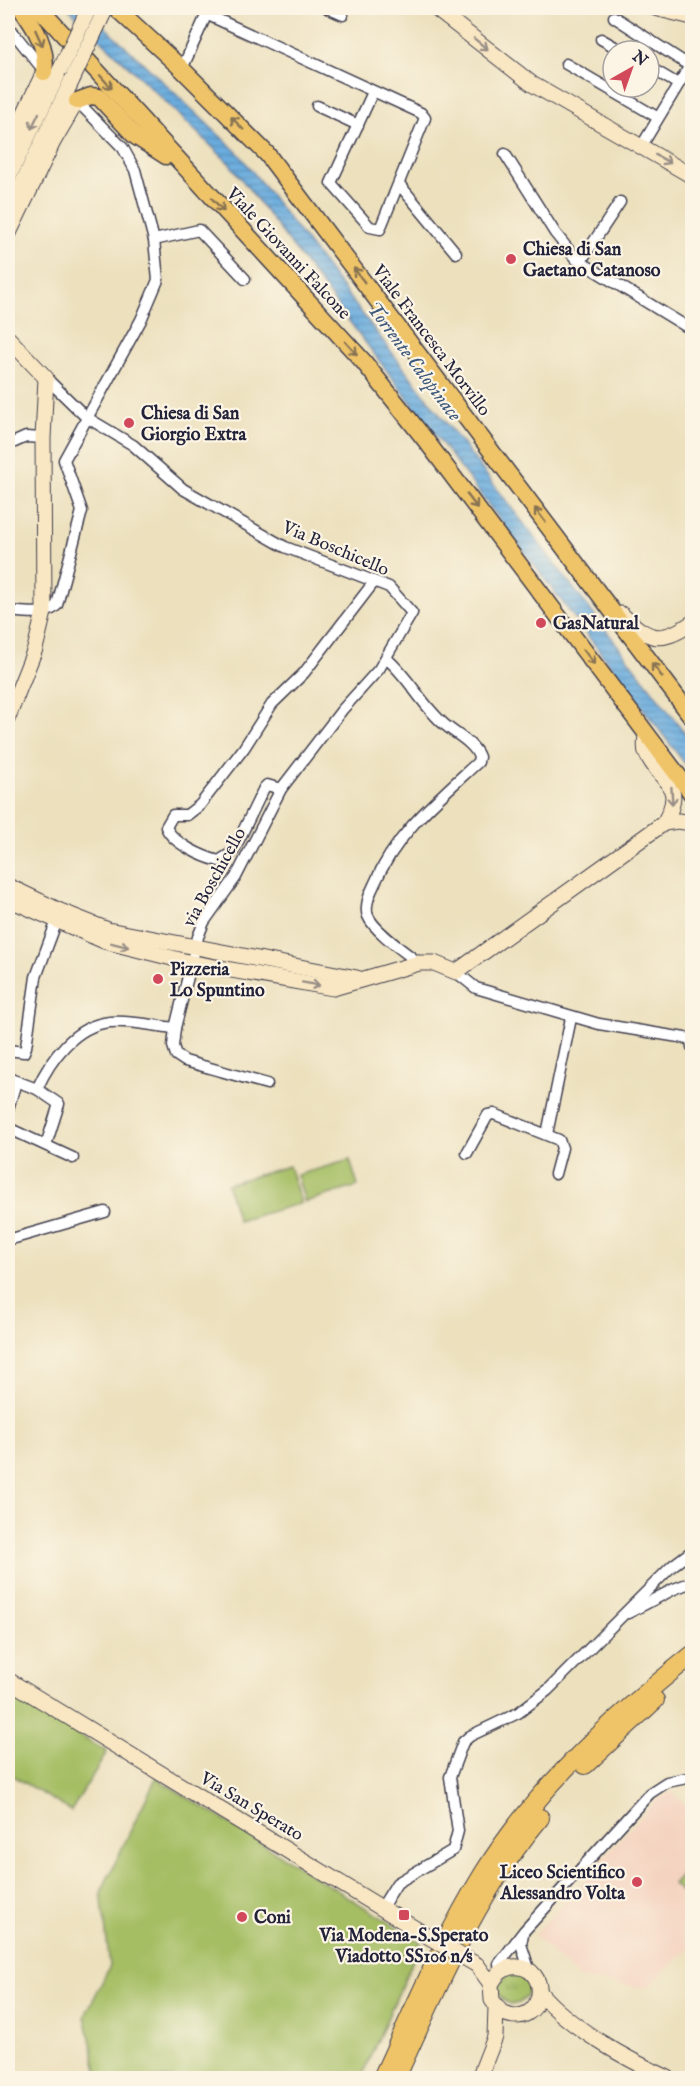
<svg xmlns="http://www.w3.org/2000/svg" width="700" height="2086" viewBox="0 0 700 2086" font-family="'IM FELL English',serif">
	<style>
		.built { fill: #f4d3c0 }
		.grass { fill: url(#grass-tufts); stroke: #647050; stroke-width: 1.5 }
		.pitch { fill: #a5be64; stroke: #647050; stroke-width: 1.5 }
		.water { fill: url(#water-rules); stroke: #46688d; stroke-width: 1.5 }
		.lines { fill: none; stroke-linecap: round; stroke-linejoin: round }
		.street-casing { stroke: #403e4e; stroke-width: 13 }
		.secondary-casing { stroke: #403e4e; stroke-width: 17 }
		.primary-casing { stroke: #403e4e; stroke-width: 19 }
		.highway-casing { stroke: #403e4e; stroke-width: 20 }
		.street { stroke: #fff; stroke-width: 10 }
		.secondary { stroke: #f9e7c3; stroke-width: 15 }
		.primary { stroke: #efc469; stroke-width: 16 }
		.highway { stroke: #efc469; stroke-width: 18 }
		.secondary-bridge-casing { stroke: #403e4e; stroke-width: 17; stroke-linecap: butt }
		.secondary-bridge { stroke: #f9e7c3; stroke-width: 15 }
		.oneway { stroke: #887352 }
		.oneway2 { stroke: #988e86 }
		.poi-dot { fill: #d1495b; stroke: #fcf5e5; stroke-width: 2 }
		.labels { text-anchor: middle; stroke-width: 4.5; stroke-linejoin: round; paint-order: stroke }
		.poi-label { font-size: 18px; font-weight: bold; fill: #22223b; stroke: #fcf5e5; text-anchor: start }
		.street-label { font-size: 18px; fill: #22223b; stroke: #fcf5e5 }
		.water-label { font-size: 20px; font-style: italic; fill: #3f5a7d; stroke: #fcf5e5 }
	</style>
	<defs>
		<pattern id="grass-tufts" width="24" height="20" patternUnits="userSpaceOnUse" patternTransform="scale(1.5)"><rect width="24" height="20" fill="#a5be64"/><path d="M3 7l-1-3M5 7V3M7 7l1-3M15 17l-1-3M17 17v-4M19 17l1-3" fill="none" stroke="#869a54"/></pattern>
		<pattern id="water-rules" width="6" height="5" patternUnits="userSpaceOnUse" patternTransform="scale(1.5)"><rect width="6" height="5" fill="#6baddf"/><path d="M0 2.5h6" fill="none" stroke="#588cb6"/></pattern>
	</defs>
	<rect width="100%" height="100%" fill="#fcf5e5"/>
	<filter id="ink" filterUnits="userSpaceOnUse"><feTurbulence type="fractalNoise" baseFrequency=".0167" numOctaves="2"/><feDisplacementMap in="SourceGraphic" scale="12" xChannelSelector="R" yChannelSelector="G"/><feConvolveMatrix kernelMatrix="1 2 1 2 8 2 1 2 1" color-interpolation-filters="sRGB"/></filter>
	<filter id="wash" filterUnits="userSpaceOnUse"><feTurbulence type="fractalNoise" baseFrequency=".008" numOctaves="4" result="noise"/><feDisplacementMap in="SourceGraphic" scale="24" xChannelSelector="R" yChannelSelector="G"/><feGaussianBlur stdDeviation="1.35" result="paint"/><feColorMatrix in="noise" values="0 0 0 0 0 0 0 0 0 0 0 0 0 0 0 0 0 1.4 0 .05"/><feComposite in="paint" operator="in"/></filter>
	<g filter="url(#wash)">
		<rect width="100%" height="100%" fill="#ece0bd"/>
		<path class="built" d="M671,1792L692,1811V1946L647,1988L579,1979L534,1935L655,1801Z"/>
		<circle class="grass" cx="513" cy="1989" r="15"/>
		<g class="pitch">
			<path d="M350,1160L358,1186L305,1202L297,1175Z"/>
			<path d="M289,1166L301,1203L238,1221L227,1184Z"/>
			<path d="M8,1692L107,1752L71,1811L8,1773Z"/>
			<path d="M156,1778L421,1942L361,2078H99L85,2016L110,1966L101,1892Z"/>
			<path d="M692,1862V1902L673,1884Z"/>
		</g>
		<path class="water" d="M68,8H85L239,154L692,742V773L230,164Z"/>
	</g>
	<g filter="url(#ink)">
		<g class="lines">
			<g class="street-casing">
				<g id="street">
					<path d="M327,8L343,15"/>
					<path d="M206,14L421,113L425,118L380,229L370,227L331,183L373,92"/>
					<path d="M614,17L690,66"/>
					<path d="M8,26L45,72"/>
					<path d="M601,39L622,51"/>
					<path d="M566,64L657,117"/>
					<path d="M649,67L678,84"/>
					<path d="M182,69L209,9"/>
					<path d="M317,106L358,125"/>
					<path d="M641,147L692,62"/>
					<path d="M505,154L555,233L576,259L692,330"/>
					<path d="M399,184L456,253"/>
					<path d="M154,240L199,230L245,279"/>
					<path d="M581,261L620,202"/>
					<path d="M46,378L86,417L133,445L183,489L285,547L389,587L412,613L379,669L342,710L281,789L236,877L204,922L198,937L175,1028L173,1046L176,1055L185,1061L267,1084"/>
					<path d="M8,445L26,437L43,438"/>
					<path d="M8,611C23,612 46,617 57,605L82,511L64,460L141,320L158,280L154,240L135,170L123,148L75,99"/>
					<path d="M386,658C409,677 422,706 445,725C457,735 474,743 479,757L478,762C437,800 396,833 374,885C370,893 364,906 368,916C374,931 405,952 419,963"/>
					<path d="M281,789L267,785L264,788L233,852L219,861C203,857 172,843 166,827L173,815H187L200,805L244,748L272,704L304,673L374,582"/>
					<path d="M456,972L476,988L599,1024L691,1039L692,1047"/>
					<path d="M8,1050L24,1052L26,1047L36,977L59,915"/>
					<path d="M8,1078L37,1089L59,1104L46,1145"/>
					<path d="M37,1089C50,1060 75,1025 110,1022C131,1020 154,1026 175,1028"/>
					<path d="M8,1109L16,1082"/>
					<path d="M8,1128L73,1158"/>
					<path d="M547,1134L571,1018"/>
					<path d="M467,1153L488,1115L494,1114L559,1140L562,1148L555,1174"/>
					<path d="M8,1240L105,1212"/>
					<path d="M628,1613L674,1589L692,1582"/>
					<path d="M382,1907L397,1883L453,1850L458,1831L450,1777L463,1742L470,1736L518,1713L548,1690L672,1566L692,1551"/>
					<path d="M523,1934L521,1944L530,1972"/>
					<path d="M500,1971L499,1964L524,1931L650,1793L667,1782L692,1777"/>
				</g>
			</g>
			<g class="secondary-casing">
				<g id="secondary">
					<path d="M435,8L532,84L692,176"/>
					<path d="M655,8L692,17"/>
					<path d="M8,148L44,72"/>
					<path d="M8,178L61,68"/>
					<path d="M8,213L72,80"/>
					<path d="M8,235L53,142L77,101"/>
					<path d="M8,338L46,378L43,438L44,612L35,649L8,717"/>
					<path d="M621,614C649,640 659,645 692,623"/>
					<path d="M664,823L678,821L692,823"/>
					<path d="M8,886L60,911L108,930L357,978"/>
					<path d="M8,899L104,941L192,963L333,988L419,963H434L456,972L664,823C687,783 660,784 646,752C644,747 646,738 646,733"/>
					<path d="M8,1680L424,1934"/>
					<path d="M477,1965L491,1984L492,2000L501,2012C545,2033 554,1963 512,1967C502,1968 496,1975 491,1984"/>
					<path d="M540,1993C570,2028 626,2059 668,2078"/>
					<path d="M479,2078L495,2037L496,2007"/>
				</g>
			</g>
			<g class="primary-casing">
				<g id="primary">
					<path d="M21,8C35,27 48,47 44,72"/>
					<path d="M39,8L363,361L427,442L692,794"/>
					<path d="M116,8L182,69L267,154L692,717"/>
					<path d="M77,101L91,96L99,97L135,136L166,156"/>
				</g>
			</g>
			<g class="highway-casing">
				<g id="highway">
					<path d="M585,1765L655,1700"/>
					<path d="M382,2078C414,2009 443,1939 483,1874C537,1787 613,1718 692,1655"/>
					<path d="M396,2078C437,1989 476,1894 540,1818"/>
				</g>
			</g>
			<use href="#street" class="street"/>
			<use href="#secondary" class="secondary"/>
			<use href="#primary" class="primary"/>
			<use href="#highway" class="highway"/>
			<g class="secondary-bridge-casing">
				<g id="secondary-bridge">
					<path d="M61,68L89,8"/>
					<path d="M72,80L106,8"/>
					<path d="M424,1934L477,1965"/>
				</g>
			</g>
			<use href="#secondary-bridge" class="secondary-bridge"/>
		</g>
		<defs><path id="oneway-shaft" d="M-6 0H5M1.5-3L5.5 0L1.5 3" fill="none" stroke-width="1.6" stroke-linecap="round" stroke-linejoin="round" transform="scale(1.5)"/></defs>
		<g class="oneway">
			<use href="#oneway-shaft" transform="translate(39 38) rotate(66)"/>
			<use href="#oneway-shaft" transform="translate(106 82) rotate(48)"/>
			<use href="#oneway-shaft" transform="translate(237 123) rotate(-134)"/>
			<use href="#oneway-shaft" transform="translate(218 205) rotate(47)"/>
			<use href="#oneway-shaft" transform="translate(359 275) rotate(-127)"/>
			<use href="#oneway-shaft" transform="translate(351 348) rotate(47)"/>
			<use href="#oneway-shaft" transform="translate(472 501) rotate(53)"/>
			<use href="#oneway-shaft" transform="translate(540 515) rotate(-127)"/>
			<use href="#oneway-shaft" transform="translate(589 657) rotate(53)"/>
			<use href="#oneway-shaft" transform="translate(657 670) rotate(-127)"/>
		</g>
		<g class="oneway2">
			<use href="#oneway-shaft" transform="translate(481 44) rotate(39)"/>
			<use href="#oneway-shaft" transform="translate(35 121) rotate(116)"/>
			<use href="#oneway-shaft" transform="translate(663 159) rotate(29)"/>
			<use href="#oneway-shaft" transform="translate(672 796) rotate(86)"/>
			<use href="#oneway-shaft" transform="translate(120 945) rotate(14)"/>
			<use href="#oneway-shaft" transform="translate(311 984) rotate(10)"/>
		</g>
	</g>
	<g class="poi-dot">
		<circle cx="511" cy="259" r="6"/>
		<circle cx="129" cy="423" r="6"/>
		<circle cx="541" cy="623" r="6"/>
		<circle cx="158" cy="979" r="6"/>
		<circle cx="637" cy="1882" r="6"/>
		<rect x="398" y="1909" width="12" height="12" rx="3"/>
		<circle cx="242" cy="1917" r="6"/>
	</g>
	<g class="labels">
		<g class="poi-label">
			<text x="523" y="255">Chiesa di San<tspan x="523" dy="21">Gaetano Catanoso</tspan></text>
			<text x="141" y="419">Chiesa di San<tspan x="141" dy="21">Giorgio Extra</tspan></text>
			<text x="553" y="629">GasNatural</text>
			<text x="170" y="975">Pizzeria<tspan x="170" dy="21">Lo Spuntino</tspan></text>
			<text x="625" y="1878" text-anchor="end">Liceo Scientifico<tspan x="625" dy="21">Alessandro Volta</tspan></text>
			<text x="254" y="1923">Coni</text>
			<text x="404" y="1941" text-anchor="middle">Via Modena-S.Sperato<tspan x="404" dy="21">Viadotto SS106 n/s</tspan></text>
		</g>
		<g class="street-label">
			<text transform="translate(289 253) rotate(47)" y="6">Viale Giovanni Falcone</text>
			<text transform="translate(432 340) rotate(53)" y="6">Viale Francesca Morvillo</text>
			<text transform="translate(336 548) rotate(23)" y="6">Via Boschicello</text>
			<text transform="translate(214 877) rotate(-61)" y="6">via Boschicello</text>
			<text transform="translate(252 1806) rotate(31)" y="6">Via San Sperato</text>
		</g>
		<g class="water-label">
			<text transform="translate(415 361) rotate(53)" y="7">Torrente Calopinace</text>
		</g>
	</g>
	<rect width="700" height="2086" fill="none" stroke="#fcf5e5" stroke-width="30"/>
	<g transform="translate(631 69) rotate(40)"><circle r="28" fill="#fcf5e5" stroke="#a5a1a1" stroke-width="1.5"/>
	<path d="M0-4.5L10 22L0 15L-10 22Z" fill="#d1495b"/>
	<text y="-9" font-size="16" font-weight="bold" text-anchor="middle" fill="#22223b">N</text>
	</g>
</svg>
